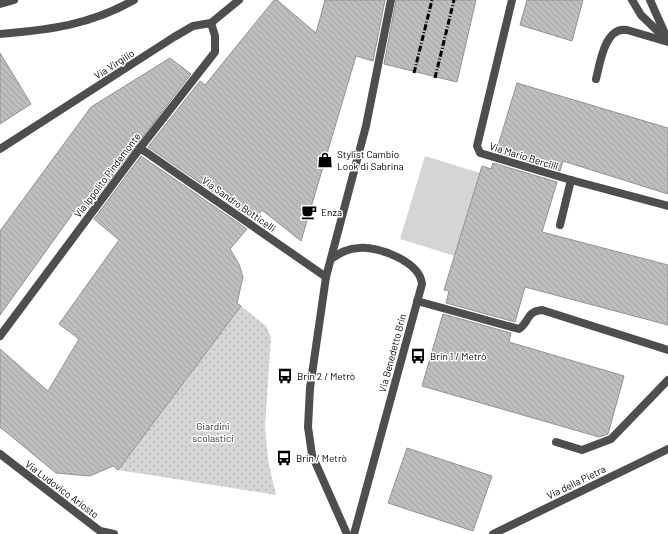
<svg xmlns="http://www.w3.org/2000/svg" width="668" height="534" viewBox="0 0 668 534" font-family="Barlow,sans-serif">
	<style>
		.grass { fill: #d5d5d5 }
		.park { fill: url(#park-dots) }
		.building { fill: url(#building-back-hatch); stroke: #929292 }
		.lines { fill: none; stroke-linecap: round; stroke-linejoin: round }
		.service { stroke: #4e4e4e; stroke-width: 8 }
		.minor { stroke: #4e4e4e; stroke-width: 8 }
		.rail { stroke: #000; stroke-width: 3; stroke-dasharray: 6 2 1 2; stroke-linecap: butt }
		.labels { text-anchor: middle; stroke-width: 3; stroke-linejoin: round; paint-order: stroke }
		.street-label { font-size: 10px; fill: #000; stroke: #fff }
		.poi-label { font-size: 10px; fill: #000; stroke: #fff; text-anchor: start }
		.park-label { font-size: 10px; fill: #2c2c2c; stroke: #fff }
	</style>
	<defs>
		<pattern id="park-dots" width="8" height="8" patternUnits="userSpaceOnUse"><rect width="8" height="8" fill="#d5d5d5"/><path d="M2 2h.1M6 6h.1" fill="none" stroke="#b5b5b5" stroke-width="1.8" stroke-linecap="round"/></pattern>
		<pattern id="building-back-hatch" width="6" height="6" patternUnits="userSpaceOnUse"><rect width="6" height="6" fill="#bebebe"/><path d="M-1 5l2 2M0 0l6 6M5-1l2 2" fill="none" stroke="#a2a2a2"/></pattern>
	</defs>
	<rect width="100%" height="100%" fill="#fff"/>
	<path class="grass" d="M425,156L480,173L455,256L400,239Z"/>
	<path class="park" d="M241,306L266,326L271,337L265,426L268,460L276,495L118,470Z"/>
	<g class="building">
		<path d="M274,0H277L316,33L325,0H385L373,61L356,56L301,241L262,210L254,220L148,147L200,81L205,85Z"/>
		<path d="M396,0H476L457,82L384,64Z"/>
		<path d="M527,0H583L572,41L520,25Z"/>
		<path d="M0,53L31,104L0,124Z"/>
		<path d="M170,58L191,74L86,211L79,205L0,315V231L91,107Z"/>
		<path d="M517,83L668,128V194L563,161L560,171L496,152Z"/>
		<path d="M141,156L247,229L230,249L239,264L243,277L237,303L241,306L118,470L113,466L90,476L56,473L0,427V349L48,391L79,339L59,324L119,240L94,219Z"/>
		<path d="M493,163L557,182L542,232L668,265V325L525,287L515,322L446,303L449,291L444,290L482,166L491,169Z"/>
		<path d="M443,314L511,333L509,342L624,376L608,434L599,437L422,386Z"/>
		<path d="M407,448L492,476L473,531L388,503Z"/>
	</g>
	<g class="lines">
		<g class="service">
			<path d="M512,0L477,146L480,153L571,180L668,206"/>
			<path d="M632,0L641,15L667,40"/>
			<path d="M650,0L667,38"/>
			<path d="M0,4L14,0"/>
			<path d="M596,79C600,63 605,26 627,30L668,42"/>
			<path d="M560,225L571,180"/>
			<path d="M331,259C340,253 348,248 359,248C379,246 420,262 422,284L354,534"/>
			<path d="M417,301L519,329C530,322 525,312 542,310L668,350"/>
			<path d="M556,442L582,450L611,439L668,380"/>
		</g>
		<g class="minor">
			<path d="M0,34C49,30 90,25 134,0"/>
			<path d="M140,148L326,277"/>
			<path d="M0,149L174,37L193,26L211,23L239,0"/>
			<path d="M0,336L140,148L215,52V36L211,23"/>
			<path d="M0,454L100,531L114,534"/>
			<path d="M347,534L312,455L308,427L310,388L326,277L366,126L391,0"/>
			<path d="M493,534L668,449"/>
		</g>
		<g class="rail">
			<path d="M414,73L432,0"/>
			<path d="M435,78L454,0"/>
		</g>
	</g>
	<defs>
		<g id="shop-bare" transform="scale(1.2)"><path d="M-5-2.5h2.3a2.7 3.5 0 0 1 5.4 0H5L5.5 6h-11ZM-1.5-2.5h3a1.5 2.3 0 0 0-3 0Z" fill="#000" stroke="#fff" stroke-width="2.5" paint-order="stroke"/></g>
		<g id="cafe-bare" transform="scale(1.2)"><path d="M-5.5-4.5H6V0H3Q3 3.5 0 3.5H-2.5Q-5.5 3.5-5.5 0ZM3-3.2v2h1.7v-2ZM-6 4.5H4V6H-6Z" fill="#000" stroke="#fff" stroke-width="2.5" paint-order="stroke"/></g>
		<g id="bus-bare" transform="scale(1.2)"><path d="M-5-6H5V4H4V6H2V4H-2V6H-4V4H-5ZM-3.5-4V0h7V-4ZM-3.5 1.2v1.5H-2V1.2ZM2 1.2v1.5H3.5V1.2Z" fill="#000" stroke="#fff" stroke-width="2.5" paint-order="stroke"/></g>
	</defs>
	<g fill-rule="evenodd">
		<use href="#shop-bare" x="325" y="160"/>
		<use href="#cafe-bare" x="309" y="212"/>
		<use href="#bus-bare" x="418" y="356"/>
		<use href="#bus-bare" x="285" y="376"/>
		<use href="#bus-bare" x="284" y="458"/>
	</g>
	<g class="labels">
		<g class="street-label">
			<text transform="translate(114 64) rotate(-33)" y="4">Via Virgilio</text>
			<text transform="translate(524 156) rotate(17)" y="4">Via Mario Bercilli</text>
			<text transform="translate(107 175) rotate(-53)" y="4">Via Ippolito Pindemonte</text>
			<text transform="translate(239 204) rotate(35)" y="4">Via Sandro Botticelli</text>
			<text transform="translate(392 353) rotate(-75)" y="4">Via Benedetto Brin</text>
			<text transform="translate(576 482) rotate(-26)" y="4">Via della Pietra</text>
			<text transform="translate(62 489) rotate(37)" y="4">Via Ludovico Ariosto</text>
		</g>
		<g class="poi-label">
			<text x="337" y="158">Stylist Cambio<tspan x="337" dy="12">Look di Sabrina</tspan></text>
			<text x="321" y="216">Enza</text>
			<text x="430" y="360">Brin 1 / Metrò</text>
			<text x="297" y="380">Brin 2 / Metrò</text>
			<text x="296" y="462">Brin / Metrò</text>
		</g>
		<g class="park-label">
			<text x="213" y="430">Giardini<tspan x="213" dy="12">scolastici</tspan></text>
		</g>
	</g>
</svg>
